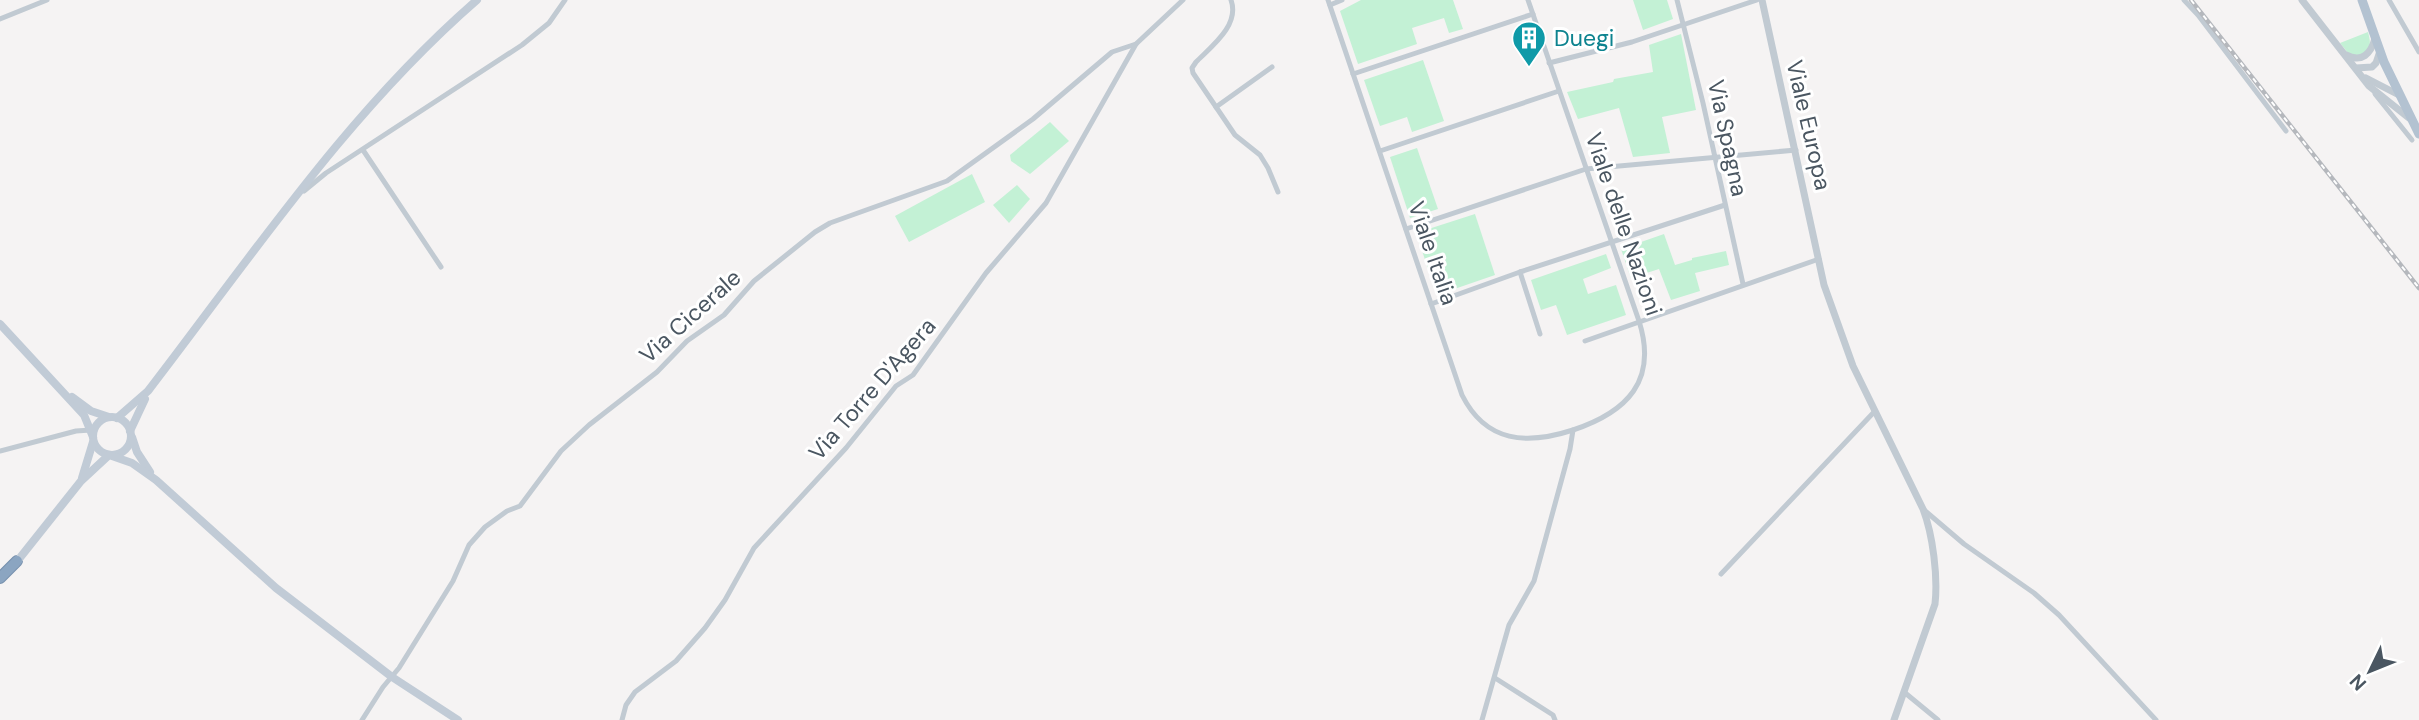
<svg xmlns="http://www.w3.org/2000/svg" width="2419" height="720" viewBox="0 0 2419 720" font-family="'DM Sans',sans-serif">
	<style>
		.green { fill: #c3f1d5 }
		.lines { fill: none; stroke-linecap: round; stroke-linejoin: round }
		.motorway-casing { stroke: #7690ad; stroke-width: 12 }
		.minor { stroke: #c1cad2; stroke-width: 5 }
		.tertiary { stroke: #c1cad2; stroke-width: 7 }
		.secondary { stroke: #c1cbd6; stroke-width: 8 }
		.primary { stroke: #b3c2d1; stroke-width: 9 }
		.motorway { stroke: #8ba5c1; stroke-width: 10 }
		.rail-casing { stroke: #b5b8bd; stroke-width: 4.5 }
		.rail { stroke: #fff; stroke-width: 2; stroke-dasharray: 5; stroke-linecap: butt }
		.labels { text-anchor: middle; stroke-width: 6; stroke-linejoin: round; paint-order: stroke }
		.culture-label { font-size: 23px; fill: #0d838f; stroke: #fff; text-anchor: start }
		.street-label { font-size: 23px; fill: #4a5661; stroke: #fff }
	</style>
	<rect width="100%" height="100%" fill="#f5f3f3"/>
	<g class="green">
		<path d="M1361,0H1453L1463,29L1449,33L1444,18L1412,28L1417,44L1358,64L1340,11Z"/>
		<path d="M1633,0H1667L1673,19L1643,30Z"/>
		<path d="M2368,32C2372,47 2370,49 2358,57L2348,53L2340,43Z"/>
		<path d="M1681,34L1696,110L1662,117L1670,153L1633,157L1619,108L1578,119L1567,92L1613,82L1614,79L1653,72L1649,45Z"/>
		<path d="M1423,60L1444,121L1412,132L1407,117L1380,126L1364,80Z"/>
		<path d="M1050,122L1069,141L1030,174L1011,161L1010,155Z"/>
		<path d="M1417,148L1438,209L1410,218L1390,157Z"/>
		<path d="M972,174L985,202L909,242L895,216Z"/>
		<path d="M1017,185L1030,199L1009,223L993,205Z"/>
		<path d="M1475,214L1495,275L1437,295L1416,233Z"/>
		<path d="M1664,234L1675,265L1692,260V258L1726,251L1729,265L1695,273L1700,291L1671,300L1659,269L1631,278L1621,249Z"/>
		<path d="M1606,254L1611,268L1583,279L1588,294L1616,285L1626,315L1567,335L1556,305L1541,310L1531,280Z"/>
	</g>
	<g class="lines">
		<g class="motorway-casing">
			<path id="motorway" d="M0,578L17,561"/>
		</g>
		<g class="minor">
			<path d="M1231,0C1240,25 1212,46 1196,62L1192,68L1193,73L1235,135L1260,155L1268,168L1278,192"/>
			<path d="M1328,0L1462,395C1486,443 1527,445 1573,430C1627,412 1658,381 1639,321L1528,0"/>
			<path d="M1677,0L1703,103L1743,284"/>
			<path d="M2184,0L2198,15L2286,131"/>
			<path d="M2389,0L2419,52"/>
			<path d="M1330,5L1342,0"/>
			<path d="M0,19L47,0"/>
			<path d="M1549,63L1632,42L1757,0"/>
			<path d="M1353,74L1533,14"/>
			<path d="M2375,94L2412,140"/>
			<path d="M1216,107L1272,67"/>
			<path d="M363,150L441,267"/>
			<path d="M1380,151L1559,91"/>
			<path d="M304,191L326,173L522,45L549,23L565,0"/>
			<path d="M1406,229L1586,169L1796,150"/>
			<path d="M1520,272L1540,334"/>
			<path d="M1431,304L1520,272L1725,205"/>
			<path d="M1585,341L1819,259"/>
			<path d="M0,451L76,431L91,430"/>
			<path d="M1923,509L1964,544L2034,593L2059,615L2156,720"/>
			<path d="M1721,574L1875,411"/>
			<path d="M1495,678L1553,715L1555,720"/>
			<path d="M1904,692L1938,720"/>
			<path d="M362,720L383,687L399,668L453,581L469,545L485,527L507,511L520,506L561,451L589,425L657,372L687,341L724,315L754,281L815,232L830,223L947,181L1033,119L1112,52L1136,44"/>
			<path d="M622,720L626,705L635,692L676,661L705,628L725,600L754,548L846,448L896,386L913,375L986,273L1046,203L1136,44L1183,0"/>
			<path d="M1482,720L1509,625L1534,581L1570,449L1573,430"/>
		</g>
		<g class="tertiary">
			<path d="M1762,0L1824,285L1853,366L1923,509C1933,535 1938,577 1935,604L1894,720"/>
			<path d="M2302,0L2369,86L2409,118"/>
			<path d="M2346,55C2362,63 2371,54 2375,38"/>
			<path d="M2356,68L2372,67L2376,63L2380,51"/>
			<path d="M2366,78L2399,95"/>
		</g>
		<g class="secondary">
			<path d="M0,324L84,415L93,437"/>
			<path d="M72,397L91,411L109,417"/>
			<circle cx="112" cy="436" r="19"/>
			<path d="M117,418L148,391C252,256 348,112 477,0"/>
			<path d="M130,431L145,399"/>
			<path d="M132,437L137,452L150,472"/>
			<path d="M112,456L132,463L156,480L276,588L392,677L458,720"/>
			<path d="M82,478L93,442"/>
			<path d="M15,564L81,481L109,455"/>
		</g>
		<path class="primary" d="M2362,0L2384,62L2419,134"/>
		<use href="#motorway" class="motorway"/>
		<g class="rail-casing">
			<path id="rail" d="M2191,0L2419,288"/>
		</g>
		<use href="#rail" class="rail"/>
	</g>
	<defs>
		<g id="building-pin" transform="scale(1.75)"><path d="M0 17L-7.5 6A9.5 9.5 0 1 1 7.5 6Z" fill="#0f9aa8" stroke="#fff"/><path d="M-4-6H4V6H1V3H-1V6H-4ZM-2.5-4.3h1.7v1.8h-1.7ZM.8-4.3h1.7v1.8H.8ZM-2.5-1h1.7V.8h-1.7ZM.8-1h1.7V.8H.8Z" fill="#fff"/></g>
	</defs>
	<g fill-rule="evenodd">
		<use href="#building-pin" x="1529" y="38"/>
	</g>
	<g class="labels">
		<g class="culture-label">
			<text x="1554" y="46">Duegi</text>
		</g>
		<g class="street-label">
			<text transform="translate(1809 125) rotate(77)" y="8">Viale Europa</text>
			<text transform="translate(1728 138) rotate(78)" y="8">Via Spagna</text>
			<text transform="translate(1624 224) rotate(71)" y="8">Viale delle Nazioni</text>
			<text transform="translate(1433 253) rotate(71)" y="8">Viale Italia</text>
			<text transform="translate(690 316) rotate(-42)" y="8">Via Cicerale</text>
			<text transform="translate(872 389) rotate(-49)" y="8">Via Torre D'Agera</text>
		</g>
	</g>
	<g transform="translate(2370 671) rotate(227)" stroke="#ffffff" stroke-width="5" paint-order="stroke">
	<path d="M0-5L12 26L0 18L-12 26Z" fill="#4a5661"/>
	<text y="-10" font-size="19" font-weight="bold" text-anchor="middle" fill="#4a5661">N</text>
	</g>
</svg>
